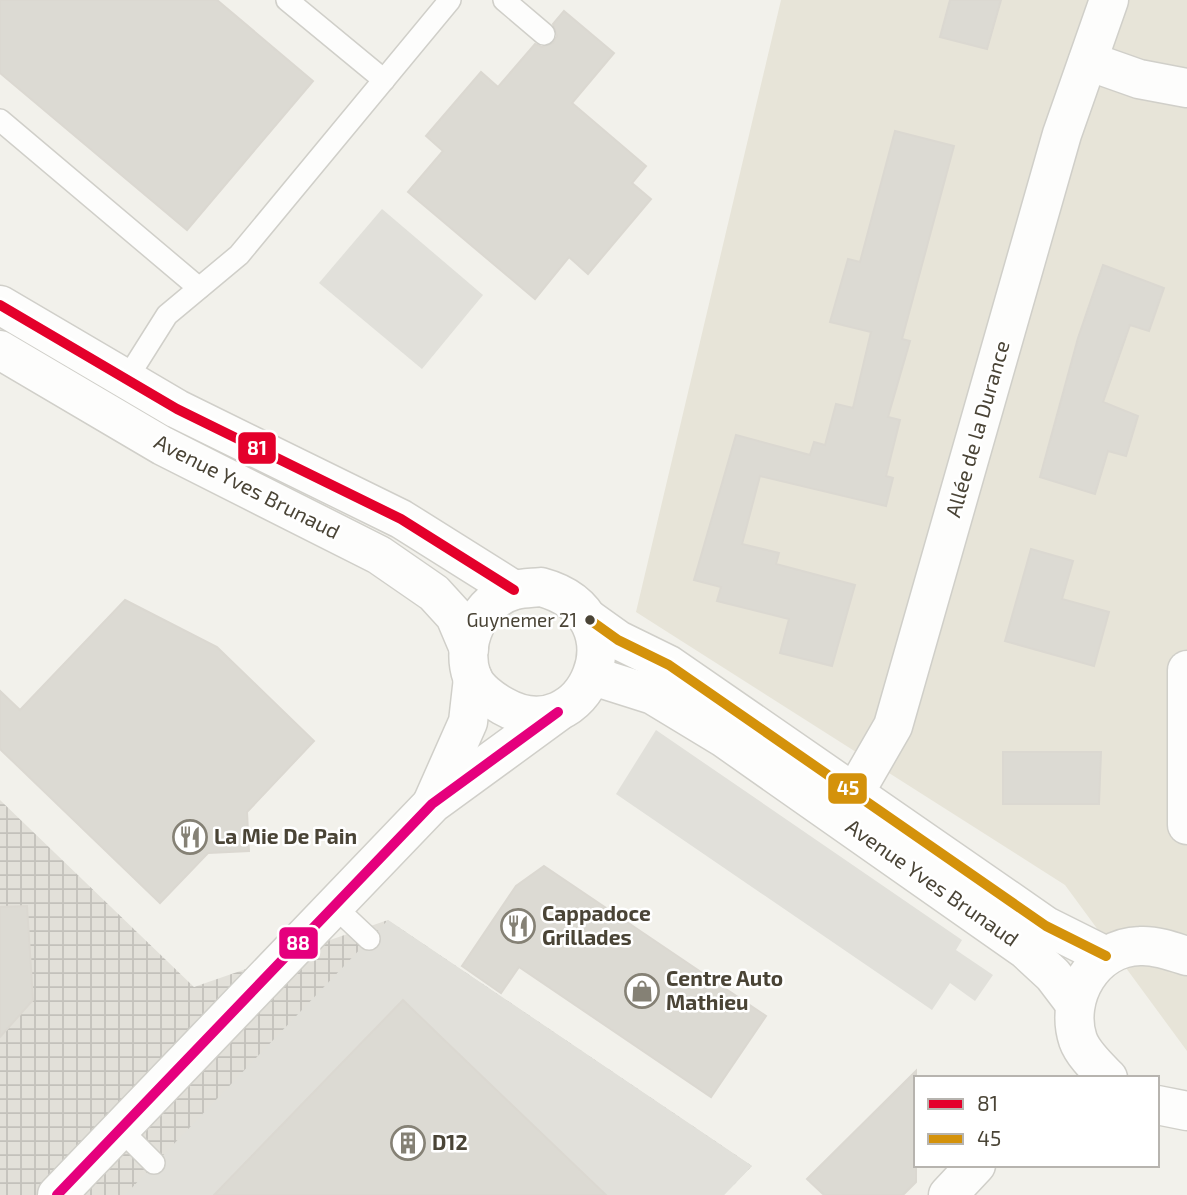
<svg xmlns="http://www.w3.org/2000/svg" width="1187" height="1195" viewBox="0 0 1187 1195" font-family="'Exo 2',sans-serif">
	<style>
		.residential { fill: #e7e4d8 }
		.industrial { fill: url(#industrial-grid) }
		.parking { fill: #e1e0da }
		.building { fill: #dcdad3; stroke: #dbd8d1; stroke-width: 2 }
		.lines { fill: none; stroke-linecap: round; stroke-linejoin: round }
		.lane-casing { stroke: #d0cfc9; stroke-width: 24 }
		.street-casing { stroke: #d0cfc9; stroke-width: 41 }
		.lane { stroke: #fdfdfc; stroke-width: 21 }
		.street { stroke: #fdfdfc; stroke-width: 38 }
		.bus-1-casing { stroke: #fff; stroke-width: 16 }
		.bus-2-casing { stroke: #fff; stroke-width: 16 }
		.bus-3-casing { stroke: #fff; stroke-width: 16 }
		.bus-1 { stroke: #e4002b; stroke-width: 10 }
		.bus-2 { stroke: #d4920b; stroke-width: 10 }
		.bus-3 { stroke: #e5007d; stroke-width: 10 }
		.bus-dot { fill: #4a4436; stroke: #fff; stroke-width: 2.5 }
		.labels { text-anchor: middle; stroke-width: 5; stroke-linejoin: round; paint-order: stroke }
		.bus-label { font-size: 19px; fill: #4a4436; stroke: #fff; text-anchor: end }
		.street-label { font-size: 21px; fill: #4a4436; stroke: #fff }
		.poi-label { font-size: 21px; font-weight: bold; fill: #4a4436; stroke: #fff; text-anchor: start }
		.line-badge { stroke: #fff; stroke-width: 2.5 }
		.badge-label { font-size: 19px; text-anchor: middle; font-weight: bold; fill: #fff }
	</style>
	<defs>
		<pattern id="industrial-grid" width="8" height="8" patternUnits="userSpaceOnUse" patternTransform="scale(1.75)"><rect width="8" height="8" fill="#e2e0d9"/><path d="M0 4h8M4 0v8" fill="none" stroke="#c3c1bb"/></pattern>
	</defs>
	<rect width="100%" height="100%" fill="#f2f1eb"/>
	<path class="residential" d="M781,0H1187V1051L1065,885L636,612Z"/>
	<path class="industrial" d="M0,800L194,987L388,920L752,1166L724,1195H0Z"/>
	<g class="parking">
		<path d="M382,209L483,295L422,369L319,283Z"/>
		<path d="M656,730L962,940L956,950L993,975L975,1001L950,983L932,1010L616,794Z"/>
		<path d="M388,920L752,1166L724,1195H606L403,1000L219,1189L224,1195H125Z"/>
	</g>
	<g class="building">
		<path d="M0,0H217L313,81L187,230L0,73Z"/>
		<path d="M950,0H1001L987,49L940,37Z"/>
		<path d="M564,11L614,53L572,103L646,166L632,183L651,199L588,274L569,257L535,299L408,192L443,151L426,136L481,72L498,87L535,44L542,47L553,43L557,36L553,24Z"/>
		<path d="M895,131L954,146L902,339L910,341L888,417L900,420L886,476L893,478L886,506L760,476L742,544L779,553L776,564L855,585L832,666L780,653L789,619L717,601L721,587L694,580L736,435L810,455L814,442L825,445L836,404L853,408L871,332L830,322L848,259L860,262Z"/>
		<path d="M1103,265L1164,288L1149,331L1130,325L1103,402L1138,416L1126,456L1108,451L1095,494L1040,477L1078,338Z"/>
		<path d="M1031,549L1073,561L1062,599L1109,612L1094,666L1005,641Z"/>
		<path d="M125,600L217,647L314,741L247,812L249,851L208,853L160,903L0,749V691L20,710Z"/>
		<path d="M1003,752H1101L1099,804H1003Z"/>
		<path d="M544,866L766,1016L711,1097L519,967L501,993L462,966L516,886Z"/>
		<path d="M27,906L33,1000L0,1037V907Z"/>
		<path d="M403,1000L439,1035L606,1195H214Z"/>
		<path d="M916,1071V1182L903,1195H824L807,1179Z"/>
	</g>
	<g class="lines">
		<g class="lane-casing">
			<g id="lane">
				<path d="M287,0L384,80"/>
				<path d="M504,0L544,34"/>
				<path d="M0,120L199,288"/>
				<path d="M126,380L167,315L239,255L450,0"/>
				<path d="M334,906L369,939"/>
				<path d="M120,1129L154,1163"/>
			</g>
		</g>
		<g class="street-casing">
			<g id="street">
				<path d="M1088,61L1139,79L1187,88"/>
				<path d="M0,305L177,409L401,519L514,590"/>
				<path d="M0,350L163,446L379,555L434,593L455,616L469,649"/>
				<path d="M541,587C645,615 585,753 503,706C492,700 477,689 472,677C460,643 479,600 515,590C523,588 533,588 541,587Z"/>
				<path d="M590,620L618,640L669,665L1046,926L1106,956"/>
				<path d="M1187,670V825"/>
				<path d="M593,676L653,695L724,738L1026,950L1053,975L1075,1004"/>
				<path d="M855,792L893,726L1062,134L1109,0"/>
				<path d="M433,801L468,722L473,678"/>
				<path d="M1108,1078C1097,1067 1083,1054 1078,1040C1064,998 1093,947 1140,946C1155,945 1172,951 1187,956"/>
				<path d="M1157,1105L1187,1111"/>
				<path d="M57,1195L432,804L558,712"/>
				<path d="M948,1195L976,1165"/>
			</g>
		</g>
		<use href="#lane" class="lane"/>
		<use href="#street" class="street"/>
		<g class="bus-1-casing">
			<path id="bus-1" d="M0,305L177,409L401,519L514,590"/>
		</g>
		<g class="bus-2-casing">
			<path id="bus-2" d="M590,620L618,640L669,665L1046,926L1106,956"/>
		</g>
		<g class="bus-3-casing">
			<path id="bus-3" d="M57,1195L432,804L558,712"/>
		</g>
		<use href="#bus-1" class="bus-1"/>
		<use href="#bus-2" class="bus-2"/>
		<use href="#bus-3" class="bus-3"/>
	</g>
	<defs>
		<g id="restaurant-ring" transform="scale(1.75)"><circle r="9.5" fill="#fff" stroke="#858175" stroke-width="1.5"/><path d="M-5-6h1v4h1v-4h1v4h1v-4h1v5L-1.5 .5V6h-2V.5L-5-1ZM5-6V6H3V1.5H1.5Q1.5-4 5-6Z" fill="#858175"/></g>
		<g id="shop-ring" transform="scale(1.75)"><circle r="9.5" fill="#fff" stroke="#858175" stroke-width="1.5"/><path d="M-5-2.5h2.3a2.7 3.5 0 0 1 5.4 0H5L5.5 6h-11ZM-1.5-2.5h3a1.5 2.3 0 0 0-3 0Z" fill="#858175"/></g>
		<g id="building-ring" transform="scale(1.75)"><circle r="9.5" fill="#fff" stroke="#858175" stroke-width="1.5"/><path d="M-4-6H4V6H1V3H-1V6H-4ZM-2.5-4.3h1.7v1.8h-1.7ZM.8-4.3h1.7v1.8H.8ZM-2.5-1h1.7V.8h-1.7ZM.8-1h1.7V.8H.8Z" fill="#858175"/></g>
	</defs>
	<g fill-rule="evenodd">
		<use href="#restaurant-ring" x="190" y="837"/>
		<use href="#restaurant-ring" x="518" y="926"/>
		<use href="#shop-ring" x="642" y="991"/>
		<use href="#building-ring" x="408" y="1143"/>
	</g>
	<circle class="bus-dot" cx="590" cy="620" r="6"/>
	<g class="labels">
		<g class="bus-label">
			<text x="577" y="627">Guynemer 21</text>
		</g>
		<g class="street-label">
			<text transform="translate(978 429) rotate(-74)" y="7">Allée de la Durance</text>
			<text transform="translate(247 487) rotate(27)" y="7">Avenue Yves Brunaud</text>
			<text transform="translate(932 883) rotate(35)" y="7">Avenue Yves Brunaud</text>
		</g>
		<g class="poi-label">
			<text x="214" y="844">La Mie De Pain</text>
			<text x="542" y="921">Cappadoce<tspan x="542" dy="24">Grillades</tspan></text>
			<text x="666" y="986">Centre Auto<tspan x="666" dy="24">Mathieu</tspan></text>
			<text x="432" y="1150">D12</text>
		</g>
	</g>
	<g class="line-badge">
		<rect x="237" y="431" width="40" height="34" rx="7" fill="#e4002b"/>
		<rect x="827" y="772" width="41" height="33" rx="7" fill="#d4920b"/>
		<rect x="278" y="926" width="41" height="34" rx="7" fill="#e5007d"/>
	</g>
	<g class="badge-label">
		<text x="257" y="455">81</text>
		<text x="848" y="795">45</text>
		<text x="298" y="950">88</text>
	</g>
	<rect x="914" y="1076" width="245" height="91" fill="#ffffff" stroke="#b7b4af" stroke-width="2"/>
	<rect x="928" y="1099" width="35" height="10" fill="#e4002b" stroke="#b7b4af" stroke-width="2"/>
	<text x="977" y="1111" font-size="21" fill="#4a4436">81</text>
	<rect x="928" y="1134" width="35" height="10" fill="#d4920b" stroke="#b7b4af" stroke-width="2"/>
	<text x="977" y="1146" font-size="21" fill="#4a4436">45</text>
</svg>
